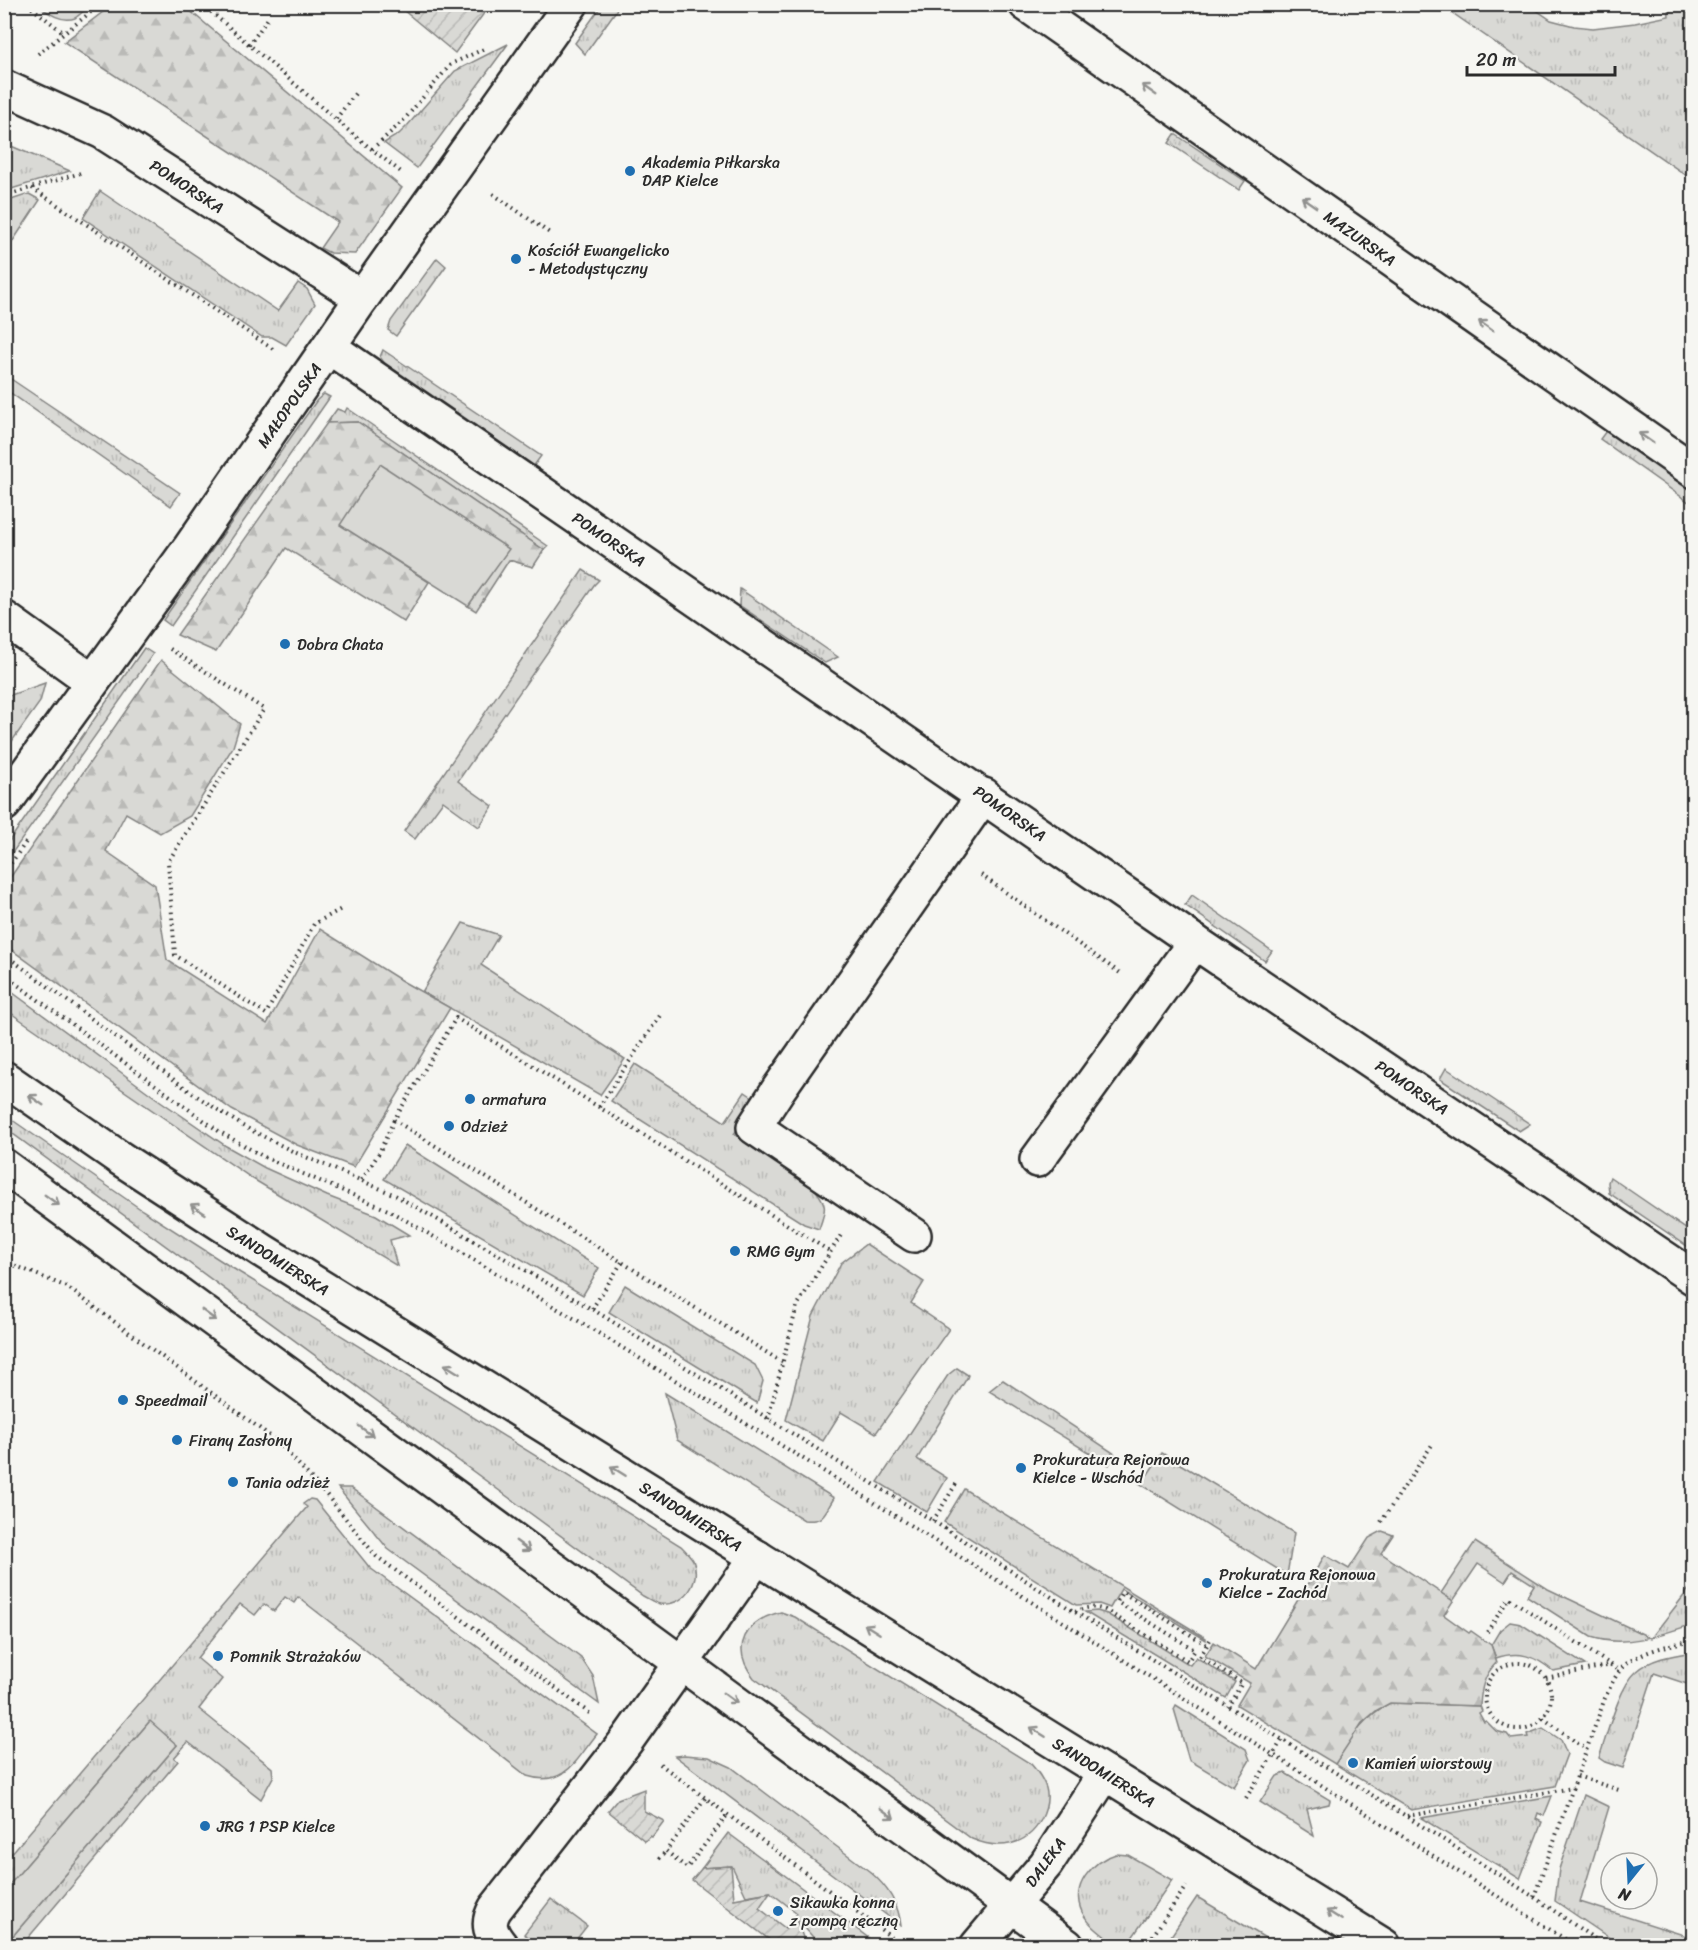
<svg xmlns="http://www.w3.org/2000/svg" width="1698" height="1950" viewBox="0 0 1698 1950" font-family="Sriracha,sans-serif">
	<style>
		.grass { fill: url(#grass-tufts); stroke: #828280; stroke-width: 1.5 }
		.forest { fill: url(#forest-firs); stroke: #828280; stroke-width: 1.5 }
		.garden { fill: url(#garden-furrows); stroke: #828280; stroke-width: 1.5 }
		.pitch { fill: #d9d9d5; stroke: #828280; stroke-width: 1.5 }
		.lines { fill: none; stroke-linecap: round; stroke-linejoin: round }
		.minor-casing { stroke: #2b2b2b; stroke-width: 38 }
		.path { stroke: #2b2b2b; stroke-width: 4; stroke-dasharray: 1.5 4.5; stroke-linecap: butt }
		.minor { stroke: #f6f6f2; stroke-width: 33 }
		.oneway { stroke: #90908e }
		.poi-dot { fill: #1f6fb2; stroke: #f6f6f2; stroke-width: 2 }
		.labels { text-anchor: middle; stroke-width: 4.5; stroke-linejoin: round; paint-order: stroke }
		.poi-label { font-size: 16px; fill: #2b2b2b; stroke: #f6f6f2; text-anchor: start }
		.street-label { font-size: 16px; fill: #2b2b2b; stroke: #f6f6f2 }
	</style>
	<defs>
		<pattern id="grass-tufts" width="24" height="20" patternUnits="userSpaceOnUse" patternTransform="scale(1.5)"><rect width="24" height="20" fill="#d9d9d5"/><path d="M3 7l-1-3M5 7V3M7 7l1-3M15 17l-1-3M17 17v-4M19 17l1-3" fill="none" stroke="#babab7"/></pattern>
		<pattern id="forest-firs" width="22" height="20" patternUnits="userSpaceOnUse" patternTransform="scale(1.5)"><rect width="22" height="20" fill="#d9d9d5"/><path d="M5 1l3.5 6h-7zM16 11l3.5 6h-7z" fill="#babab7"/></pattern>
		<pattern id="garden-furrows" width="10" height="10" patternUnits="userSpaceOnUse" patternTransform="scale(1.5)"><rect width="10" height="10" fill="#d9d9d5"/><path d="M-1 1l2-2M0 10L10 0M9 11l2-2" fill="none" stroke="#babab7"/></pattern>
	</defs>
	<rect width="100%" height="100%" fill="#f6f6f2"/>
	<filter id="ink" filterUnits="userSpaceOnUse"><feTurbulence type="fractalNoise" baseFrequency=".0167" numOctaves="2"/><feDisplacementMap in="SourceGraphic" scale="12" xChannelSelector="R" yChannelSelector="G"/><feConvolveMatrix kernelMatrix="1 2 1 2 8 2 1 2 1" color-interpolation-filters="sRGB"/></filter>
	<g filter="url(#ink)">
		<g class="grass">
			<path d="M602,5H620L585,54L575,43Z"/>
			<path d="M1441,5H1529L1551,20L1574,26L1593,28L1635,23L1669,16L1668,5H1693V180Z"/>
			<path d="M508,44L417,168L384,143L399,134L407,126L455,71Z"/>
			<path d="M1175,134L1245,181L1239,190L1169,143Z"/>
			<path d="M4,143L70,171L5,191Z"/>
			<path d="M100,191L278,311L298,283L307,289L315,304L286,345L272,337H262L83,218Z"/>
			<path d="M29,194L40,200L5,253V202Z"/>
			<path d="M437,258L446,266L396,336L388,330L391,321Z"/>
			<path d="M383,350L541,456L533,467L388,368L380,357Z"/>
			<path d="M5,375L180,493L171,506L5,389Z"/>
			<path d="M324,394L330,397L171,626L163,620L317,400Z"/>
			<path d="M347,408L548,546L544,550L358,422L327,423L337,409L345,412Z"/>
			<path d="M1606,431L1693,492V505L1600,439Z"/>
			<path d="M583,570L599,580L594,585L458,781L493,806L479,827L443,801L415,839L404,831Z"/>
			<path d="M740,589L838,657L825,663L739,605Z"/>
			<path d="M144,648L153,654L5,863V847Z"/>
			<path d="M45,683L40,702L5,751V697Z"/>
			<path d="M1192,895L1272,951L1265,961L1185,905Z"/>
			<path d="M463,923L499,935L481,965L625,1059L600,1095L422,992Z"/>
			<path d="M5,987L156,1098L226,1146L265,1168L327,1196L376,1215L409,1235L390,1240L397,1266L253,1179L15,1016L5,1008Z"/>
			<path d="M635,1064L725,1122L745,1092L757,1100L734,1134L814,1188C828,1205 826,1209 819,1229L804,1224L611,1101Z"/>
			<path d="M1446,1068L1530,1124L1519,1131L1440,1079Z"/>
			<path d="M5,1115L142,1210L234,1269L681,1546C685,1550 690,1555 693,1560C702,1582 684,1607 660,1604C654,1603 649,1599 643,1596L5,1128Z"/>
			<path d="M405,1145L599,1268L583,1295L384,1179Z"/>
			<path d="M1610,1177L1693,1234V1250L1609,1193L1608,1182Z"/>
			<path d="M866,1244L924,1282L911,1303L949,1329L876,1433L841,1412L823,1441L786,1420L813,1316L841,1263Z"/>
			<path d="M625,1285L755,1365L763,1381L757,1403L609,1312Z"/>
			<path d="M957,1368L968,1375L967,1378L917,1459L947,1478L927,1512L878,1482L948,1375Z"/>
			<path d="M1003,1380L1115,1454L1109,1465L989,1391Z"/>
			<path d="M665,1393L834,1498C824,1514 824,1522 804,1520L677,1440Z"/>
			<path d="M1162,1453L1294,1533L1287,1575L1139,1483L1145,1473L1148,1474Z"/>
			<path d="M338,1488H351L581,1658L593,1676L599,1704L388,1549Z"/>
			<path d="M964,1489L1206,1638V1640L1121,1589L1110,1608L1099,1604L1076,1605L944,1522Z"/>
			<path d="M310,1499L315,1500L370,1568L597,1734C576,1760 565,1788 527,1776L298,1597L294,1603L285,1597L274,1611L264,1604L255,1615L240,1604L197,1658L222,1679L199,1709L272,1768L273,1777L261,1799L188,1742L174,1758L178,1761L22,1945H5L177,1745L149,1722L5,1890V1861L307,1507L303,1504Z"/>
			<path d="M1475,1542L1548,1589L1651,1638L1693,1584V1624C1661,1635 1624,1648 1591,1637L1527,1596L1534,1585L1512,1571L1505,1582L1478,1564L1453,1601L1441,1593Z"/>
			<path d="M1097,1611L1107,1614L1190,1665L1196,1657L1235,1682L1226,1698L1085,1612Z"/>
			<path d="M781,1612L795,1617L1031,1764C1037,1771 1043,1778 1046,1788C1049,1799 1046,1810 1041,1820C1026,1847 998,1850 972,1839L754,1678C729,1647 746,1620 781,1612Z"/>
			<path d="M1510,1622L1521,1624L1585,1665L1553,1671C1535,1656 1519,1650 1496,1658L1491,1645L1500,1630Z"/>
			<path d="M1693,1652V1686L1654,1673L1623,1768L1605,1762L1599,1758C1607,1735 1619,1687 1636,1672C1651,1658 1674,1655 1693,1652Z"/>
			<path d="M1390,1703L1480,1706L1482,1711L1479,1713L1484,1722L1486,1721L1496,1731L1507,1734L1511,1739L1528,1737L1527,1734L1543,1728L1561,1740L1567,1754L1555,1786L1411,1810L1335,1764C1351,1738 1361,1718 1390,1703Z"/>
			<path d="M1176,1705L1246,1749L1250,1760L1234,1787L1189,1760L1174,1709Z"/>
			<path d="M684,1755L709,1757L731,1767L869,1871C886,1885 899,1904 901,1926L675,1756Z"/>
			<path d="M1285,1773L1330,1800L1329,1804L1307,1809L1314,1836L1260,1802L1277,1776Z"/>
			<path d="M1584,1795L1609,1807L1580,1902L1693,1938V1945H1620L1555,1901L1559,1869Z"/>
			<path d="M1552,1796L1544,1816L1538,1813L1536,1819L1542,1822L1520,1879L1421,1818Z"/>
			<path d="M728,1833L878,1945H820L795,1917L797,1913L770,1892L746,1896L732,1866L702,1868Z"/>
			<path d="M1116,1854L1128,1855L1172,1880L1127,1945H1116C1105,1936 1089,1926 1082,1912C1070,1886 1092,1861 1116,1854Z"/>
			<path d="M1197,1897L1277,1945H1165Z"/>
			<path d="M551,1899L587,1926L572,1945H540L524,1934Z"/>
		</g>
		<g class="forest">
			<path d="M37,5H91C86,8 80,15 75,18C61,23 47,12 37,5Z"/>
			<path d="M112,5H183L402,188L355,254L330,253L320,248L338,222L64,42Z"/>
			<path d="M358,422L544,550L533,567L509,560L476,611L468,606L508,549L341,525L429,582L404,622L286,548L216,652L177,635L327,423Z"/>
			<path d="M161,660L240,724L233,747L190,816L160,833L126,813L106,851L155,885L167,960L267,1024L320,929L402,981L450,1008L354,1167L297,1145L232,1110L5,945V885Z"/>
			<path d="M1382,1531L1393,1535L1381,1553L1453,1601L1444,1615L1469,1633L1471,1631L1491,1645L1497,1662C1484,1675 1481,1688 1480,1706L1390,1703L1377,1710L1362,1723L1335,1764L1237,1705L1250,1683L1205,1656L1214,1642L1256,1669L1325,1555L1349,1569L1369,1538Z"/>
		</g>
		<g class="garden">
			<path d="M397,5H490L455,53Z"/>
			<path d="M644,1789V1811L664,1821L652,1837L650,1836L645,1841L608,1811L618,1799Z"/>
			<path d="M731,1866L734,1899L770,1892L759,1908L785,1928L795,1917L806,1945H776L692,1880L702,1868Z"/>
		</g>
		<g class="pitch">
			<path d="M380,464L509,549L468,606L340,525Z"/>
			<path d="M150,1721L177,1745L5,1945V1890Z"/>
		</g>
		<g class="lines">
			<g class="minor-casing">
				<g id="minor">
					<path d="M1026,4L1694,471"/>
					<path d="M4,87L103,132L362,298"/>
					<path d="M329,347L1195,942L1694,1278"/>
					<path d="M4,618L92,681"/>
					<path d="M4,804L189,549L362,298L571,4"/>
					<path d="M4,1078L118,1157L263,1251L1384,1946"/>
					<path d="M1037,1160L1195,942"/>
					<path d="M4,1166L1067,1946"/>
					<path d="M914,1235L754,1127L778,1090L984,795"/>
					<path d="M501,1946C491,1934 486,1924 495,1909L627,1740L757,1557"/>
					<path d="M977,1946L1046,1864L1105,1773"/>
				</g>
			</g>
			<g class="path">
				<path d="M27,4L64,33"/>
				<path d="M202,4L355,136L401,172"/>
				<path d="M249,45L269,17"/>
				<path d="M38,54L101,4"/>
				<path d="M336,119L357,91"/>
				<path d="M372,149L403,121L451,64L486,48"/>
				<path d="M32,188L276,351"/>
				<path d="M493,194L551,234"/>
				<path d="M4,196L84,172"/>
				<path d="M170,649L264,709L168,862L175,955L266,1014L314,924L343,908"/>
				<path d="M4,676L6,677"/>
				<path d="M4,873L26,842"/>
				<path d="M981,875L1120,973"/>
				<path d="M4,954L192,1093L243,1126L292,1151L395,1195L592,1309L933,1521L1075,1612L1406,1816L1534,1897L1605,1946"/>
				<path d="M4,975L220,1132L266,1158L388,1210L582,1323L859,1493L1576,1946"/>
				<path d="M599,1107L661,1014"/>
				<path d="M362,1180L379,1153L394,1120"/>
				<path d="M4,1261L67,1287L277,1441L325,1493L376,1556L592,1715"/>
				<path d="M592,1309L622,1262"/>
				<path d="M782,1362L394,1120L456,1018L831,1252"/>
				<path d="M768,1419L797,1306L841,1235"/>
				<path d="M933,1521L956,1484"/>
				<path d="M1381,1522L1432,1445"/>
				<path d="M1075,1612C1086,1607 1094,1606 1105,1610L1188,1661L1195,1650L1117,1602L1122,1592L1207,1645"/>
				<path d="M1487,1632L1509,1598L1620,1671"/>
				<path d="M1210,1640L1200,1657L1242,1683L1228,1707"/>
				<circle cx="1518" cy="1696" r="33"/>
				<path d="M1546,1678L1611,1665"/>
				<path d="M1543,1718L1587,1750"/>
				<path d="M660,1764L903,1946"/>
				<path d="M1577,1776L1619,1790"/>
				<path d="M705,1798L666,1851L687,1868L728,1814"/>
				<path d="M1246,1798L1282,1740"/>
				<path d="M1407,1816L1573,1788"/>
				<path d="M659,1859L666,1851"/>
				<path d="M1534,1897L1605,1698C1610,1688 1614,1677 1622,1668C1636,1652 1673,1644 1694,1640"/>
				<path d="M1146,1946L1186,1886"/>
			</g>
			<use href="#minor" class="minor"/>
		</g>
		<defs><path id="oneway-shaft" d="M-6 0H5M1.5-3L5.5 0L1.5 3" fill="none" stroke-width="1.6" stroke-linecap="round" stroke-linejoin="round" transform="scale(1.5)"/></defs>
		<g class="oneway">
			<use href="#oneway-shaft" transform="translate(1149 90) rotate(-145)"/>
			<use href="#oneway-shaft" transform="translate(1309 202) rotate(-145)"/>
			<use href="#oneway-shaft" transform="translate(1486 326) rotate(-145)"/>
			<use href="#oneway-shaft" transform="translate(1646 438) rotate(-145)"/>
			<use href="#oneway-shaft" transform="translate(36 1100) rotate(-145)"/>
			<use href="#oneway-shaft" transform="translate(52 1200) rotate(36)"/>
			<use href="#oneway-shaft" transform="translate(198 1209) rotate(-147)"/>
			<use href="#oneway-shaft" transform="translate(209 1315) rotate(36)"/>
			<use href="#oneway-shaft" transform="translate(452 1369) rotate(-148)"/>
			<use href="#oneway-shaft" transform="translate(366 1431) rotate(36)"/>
			<use href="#oneway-shaft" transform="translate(618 1471) rotate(-148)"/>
			<use href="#oneway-shaft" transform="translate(523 1546) rotate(36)"/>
			<use href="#oneway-shaft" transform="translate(872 1629) rotate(-148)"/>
			<use href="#oneway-shaft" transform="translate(730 1698) rotate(36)"/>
			<use href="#oneway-shaft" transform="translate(1038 1732) rotate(-148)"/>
			<use href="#oneway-shaft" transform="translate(887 1813) rotate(36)"/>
			<use href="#oneway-shaft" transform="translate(1334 1915) rotate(-148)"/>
		</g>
	</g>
	<g class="poi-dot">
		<circle cx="630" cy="171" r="6"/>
		<circle cx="516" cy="259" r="6"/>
		<circle cx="285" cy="644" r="6"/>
		<circle cx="470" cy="1099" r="6"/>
		<circle cx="449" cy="1126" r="6"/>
		<circle cx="735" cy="1251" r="6"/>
		<circle cx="123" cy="1400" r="6"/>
		<circle cx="177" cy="1440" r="6"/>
		<circle cx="1021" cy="1468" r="6"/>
		<circle cx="233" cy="1482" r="6"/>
		<circle cx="1207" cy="1583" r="6"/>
		<circle cx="218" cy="1656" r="6"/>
		<circle cx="1353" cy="1763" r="6"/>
		<circle cx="205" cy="1826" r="6"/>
		<circle cx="778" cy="1911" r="6"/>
	</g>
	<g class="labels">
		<g class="poi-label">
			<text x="642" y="168">Akademia Piłkarska<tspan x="642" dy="18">DAP Kielce</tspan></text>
			<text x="528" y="256">Kościół Ewangelicko<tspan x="528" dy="18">- Metodystyczny</tspan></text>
			<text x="297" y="650">Dobra Chata</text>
			<text x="482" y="1105">armatura</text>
			<text x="461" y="1132">Odzież</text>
			<text x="747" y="1257">RMG Gym</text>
			<text x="135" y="1406">Speedmail</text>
			<text x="189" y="1446">Firany Zasłony</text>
			<text x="1033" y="1465">Prokuratura Rejonowa<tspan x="1033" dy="18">Kielce - Wschód</tspan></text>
			<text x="245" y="1488">Tania odzież</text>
			<text x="1219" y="1580">Prokuratura Rejonowa<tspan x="1219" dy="18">Kielce - Zachód</tspan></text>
			<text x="230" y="1662">Pomnik Strażaków</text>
			<text x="1365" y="1769">Kamień wiorstowy</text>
			<text x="217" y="1832">JRG 1 PSP Kielce</text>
			<text x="790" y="1908">Sikawka konna<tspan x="790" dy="18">z pompą ręczną</tspan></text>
		</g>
		<g class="street-label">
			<text transform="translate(187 186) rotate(33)" y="6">POMORSKA</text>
			<text transform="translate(1360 238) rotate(35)" y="6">MAZURSKA</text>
			<text transform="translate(289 405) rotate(-55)" y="6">MAŁOPOLSKA</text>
			<text transform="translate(609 539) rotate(34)" y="6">POMORSKA</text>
			<text transform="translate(1010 813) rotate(35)" y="6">POMORSKA</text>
			<text transform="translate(1412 1087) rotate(34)" y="6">POMORSKA</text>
			<text transform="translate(278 1260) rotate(32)" y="6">SANDOMIERSKA</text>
			<text transform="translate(691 1516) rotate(32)" y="6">SANDOMIERSKA</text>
			<text transform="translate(1104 1772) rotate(32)" y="6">SANDOMIERSKA</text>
			<text transform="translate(1045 1862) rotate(-54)" y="6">DALEKA</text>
		</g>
	</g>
	<rect width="1698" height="1950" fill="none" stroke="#f6f6f2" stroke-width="24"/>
	<rect x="12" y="12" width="1674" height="1926" fill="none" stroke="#2b2b2b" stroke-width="2" filter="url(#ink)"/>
	<g transform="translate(1629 1881) rotate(198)"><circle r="28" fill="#f6f6f2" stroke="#a5a5a2" stroke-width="1.5"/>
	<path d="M0-4.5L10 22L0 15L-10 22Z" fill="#1f6fb2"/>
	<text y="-9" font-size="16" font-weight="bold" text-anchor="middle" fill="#2b2b2b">N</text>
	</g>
	<path d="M1467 66v9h148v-9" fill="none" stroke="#2b2b2b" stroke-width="3"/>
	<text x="1476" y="66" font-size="18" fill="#2b2b2b" stroke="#f6f6f2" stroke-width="4.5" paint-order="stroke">20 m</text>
</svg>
